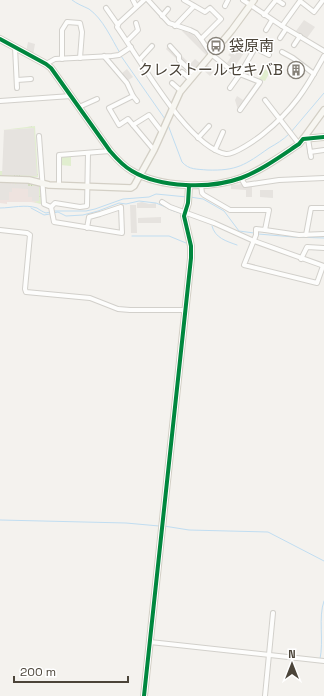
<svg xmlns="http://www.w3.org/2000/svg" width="324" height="696" viewBox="0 0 324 696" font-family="'Space Grotesk','Noto Sans JP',sans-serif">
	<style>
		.medical { fill: #eee3df }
		.grass { fill: url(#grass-tufts) }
		.parking { fill: #e6e3df }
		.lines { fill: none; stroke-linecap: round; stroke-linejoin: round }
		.stream { stroke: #c0ddf1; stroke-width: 1 }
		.street-casing { stroke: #d2d0cb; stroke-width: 6 }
		.secondary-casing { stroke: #d3cfc5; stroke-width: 8 }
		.street { stroke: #fdfdfc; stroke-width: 4 }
		.secondary { stroke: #f7f6f1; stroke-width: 5.5 }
		.cycleway-casing { stroke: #fff; stroke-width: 6 }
		.cycleway { stroke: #00873e; stroke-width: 4 }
		.labels { text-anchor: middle; stroke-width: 3; stroke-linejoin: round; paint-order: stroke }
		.poi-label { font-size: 15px; fill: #4b4439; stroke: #fff; text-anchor: start }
	</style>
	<defs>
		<pattern id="grass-tufts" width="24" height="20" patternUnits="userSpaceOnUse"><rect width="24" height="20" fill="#e1eecf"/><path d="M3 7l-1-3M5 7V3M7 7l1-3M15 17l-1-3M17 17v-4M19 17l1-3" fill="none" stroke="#c3cdb2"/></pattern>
	</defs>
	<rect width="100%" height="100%" fill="#f4f2ee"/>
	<path class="medical" d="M0,181L29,182L32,184L40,185L41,204L31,202H7V204L0,203Z"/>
	<g class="grass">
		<path d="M264,69L270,72L265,81L259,79Z"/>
		<path d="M35,126L38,177L0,176V171H3L2,174L34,128L2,130Z"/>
		<path d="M62,156H71V166L60,165V158Z"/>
		<path d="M15,182H29L32,184L40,185L41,204L34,202L38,201L28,186L27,183H17L15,186Z"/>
	</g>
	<g class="parking">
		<path d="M304,20L315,27L307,38L296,31Z"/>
		<path d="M183,30L193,35L209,53L206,55L182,31Z"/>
		<path d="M28,42L35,44L33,55L26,52Z"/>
		<path d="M170,44L190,64L195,59L201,64L192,74L166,49Z"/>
		<path d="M239,49L244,53L234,68L227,63L231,57L228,55L231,52L235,55Z"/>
		<path d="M206,64L214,71L210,76L202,69Z"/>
		<path d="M127,69L133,77L127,81L121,74Z"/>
		<path d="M256,82L262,85L242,112L238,110L235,100L237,96L243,100Z"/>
		<path d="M34,128L37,176L2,175L4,130Z"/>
		<path d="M0,182H11L12,186V182H15L16,186V183H28V186H39V201H32V197H28V189L12,188V192H9V200H0Z"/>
		<path d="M242,184L243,186L252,185V197H246V190L231,189V185Z"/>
		<path d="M260,190H273V198L260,197Z"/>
		<path d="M142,202L149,204L156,203V208H137V203Z"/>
		<path d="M130,205H136L137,233H131Z"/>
		<path d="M161,217V223H138V218Z"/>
	</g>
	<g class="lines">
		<g class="stream">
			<path d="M72,0C77,4 83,6 89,9C103,19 111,38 120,53"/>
			<path d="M121,56L165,119"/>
			<path d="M168,125L182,162C189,170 197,169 207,170C237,171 245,165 269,148C276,144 283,140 289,134"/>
			<path d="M291,132L324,93"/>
			<path d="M190,197L203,199L224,211L239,231L254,233"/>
			<path d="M0,208C12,208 25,204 37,208C40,210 43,212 46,213L50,212"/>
			<path d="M31,208L44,215L50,214"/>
			<path d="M171,210L180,213"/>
			<path d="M53,211H86L95,209L123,199L149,197L156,194L187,197"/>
			<path d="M53,213L58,212L66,216L83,215L98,211L119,203L126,204L139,201L156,203L168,208"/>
			<path d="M212,226C215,238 226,241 237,245"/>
			<path d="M258,234L294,237L324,238"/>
			<path d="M132,236H169L186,243"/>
			<path d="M0,520L126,523L159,526"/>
			<path d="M164,526L189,530L268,532L324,561"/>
			<path d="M320,659C324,641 318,617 324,601"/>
		</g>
		<g class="street-casing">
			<g id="street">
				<path d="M133,0L136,6"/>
				<path d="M144,0L119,23L117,27C140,59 188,147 226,154C234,155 257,139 263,134C293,110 306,89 324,56"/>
				<path d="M148,0L169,23L190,30L196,33L201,39L211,54L232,71L260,82L240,110"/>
				<path d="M184,0L205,12L210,8L221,19L201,39"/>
				<path d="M243,0L282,26L324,51"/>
				<path d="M277,0L283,4"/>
				<path d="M225,6L228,0"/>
				<path d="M106,8L118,25"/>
				<path d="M264,15L276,0"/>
				<path d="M162,16L168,9"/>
				<path d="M175,26L194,6"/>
				<path d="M282,26L300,1L314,12L323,0"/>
				<path d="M266,30L272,20"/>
				<path d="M280,38L286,29"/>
				<path d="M127,41L138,30L136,23"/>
				<path d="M294,45L300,36"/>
				<path d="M170,46L179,56V60L194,74"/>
				<path d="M15,47L17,88"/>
				<path d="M282,52L293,58L314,74"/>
				<path d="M104,56L127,83L133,96L109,108L119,125L128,119L154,150"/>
				<path d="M62,59V30L67,22L80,23L82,32L80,58"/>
				<path d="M140,59L152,46"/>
				<path d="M46,64L55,59L112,56L119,55L131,47"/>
				<path d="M182,72L190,79"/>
				<path d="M17,80L31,79"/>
				<path d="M172,83L181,91"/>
				<path d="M230,88L240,74L255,48L269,55"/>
				<path d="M133,96L137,101"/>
				<path d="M265,100L299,144"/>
				<path d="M0,101L71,96"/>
				<path d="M79,107L97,99"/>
				<path d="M133,125L149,115L162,132"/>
				<path d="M39,136L44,204L51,207L54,222L122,233L121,207L100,214L89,217L87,228"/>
				<path d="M198,138L209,126"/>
				<path d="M308,139L311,157"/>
				<path d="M215,150L223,132"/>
				<path d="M310,152L324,150"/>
				<path d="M241,178L245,185L279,180L324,178"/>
				<path d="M59,185V155L110,151"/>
				<path d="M201,185L202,193L204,195L230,210H269L265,230L256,229V235L244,265L317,283L323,266"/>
				<path d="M162,202L170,207L214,223L254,241L324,266"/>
				<path d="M51,207L55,203L80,207L87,206L88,153"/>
				<path d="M0,230L27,233L30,235L25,289L26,292L90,298L118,309L130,310H185"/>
				<path d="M265,230L299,235L324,234"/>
				<path d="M306,235L311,208H324"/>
				<path d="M301,259L307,247L324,248"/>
				<path d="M150,642L324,661"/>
				<path d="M265,696L273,613"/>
			</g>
		</g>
		<g class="secondary-casing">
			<g id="secondary">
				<path d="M0,39L46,64L51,68L110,151C116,158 123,166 132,171C160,188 211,189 241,178C262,170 281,156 299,144L303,139L324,137"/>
				<path d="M303,139L324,110"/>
				<path d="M0,179L29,180L49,185L131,188L134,186L154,150L180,92L232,30L254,0"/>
				<path d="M144,696L191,258V246L184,216L188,203L189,186"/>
			</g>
		</g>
		<use href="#street" class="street"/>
		<use href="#secondary" class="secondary"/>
		<g class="cycleway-casing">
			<g id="cycleway">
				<path d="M0,39L46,64L51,68L110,151C116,158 123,166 132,171C160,188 211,189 241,178C262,170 281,156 299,144L303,139L324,137"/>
				<path d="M144,696L191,258V246L184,216L188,203L189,186"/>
			</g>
		</g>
		<use href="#cycleway" class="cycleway"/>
	</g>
	<defs>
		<g id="bus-ring" transform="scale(0.9)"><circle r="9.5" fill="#fff" stroke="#868178" stroke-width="1.5"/><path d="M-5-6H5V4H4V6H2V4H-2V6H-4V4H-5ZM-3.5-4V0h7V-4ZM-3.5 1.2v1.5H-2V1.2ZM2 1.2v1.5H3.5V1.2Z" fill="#868178"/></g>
		<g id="building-ring" transform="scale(0.9)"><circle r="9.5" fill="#fff" stroke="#868178" stroke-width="1.5"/><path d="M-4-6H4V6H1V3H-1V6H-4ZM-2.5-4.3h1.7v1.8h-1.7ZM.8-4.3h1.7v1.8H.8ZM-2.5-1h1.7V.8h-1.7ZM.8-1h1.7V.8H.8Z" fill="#868178"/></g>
	</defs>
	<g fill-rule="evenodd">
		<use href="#bus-ring" x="216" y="46"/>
		<use href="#building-ring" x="296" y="70"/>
	</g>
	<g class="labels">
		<g class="poi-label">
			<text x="229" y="51">袋原南</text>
			<text x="283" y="75" text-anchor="end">クレストールセキバB</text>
		</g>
	</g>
	<g transform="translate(292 664)" stroke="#ffffff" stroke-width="3" paint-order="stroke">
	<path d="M0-3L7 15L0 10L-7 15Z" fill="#4b4439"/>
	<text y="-6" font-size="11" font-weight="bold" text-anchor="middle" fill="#4b4439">N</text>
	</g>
	<path d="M14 676v6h114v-6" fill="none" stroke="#4b4439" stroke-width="2"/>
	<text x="20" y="676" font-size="12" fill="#4b4439" stroke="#ffffff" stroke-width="3" paint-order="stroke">200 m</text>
</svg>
